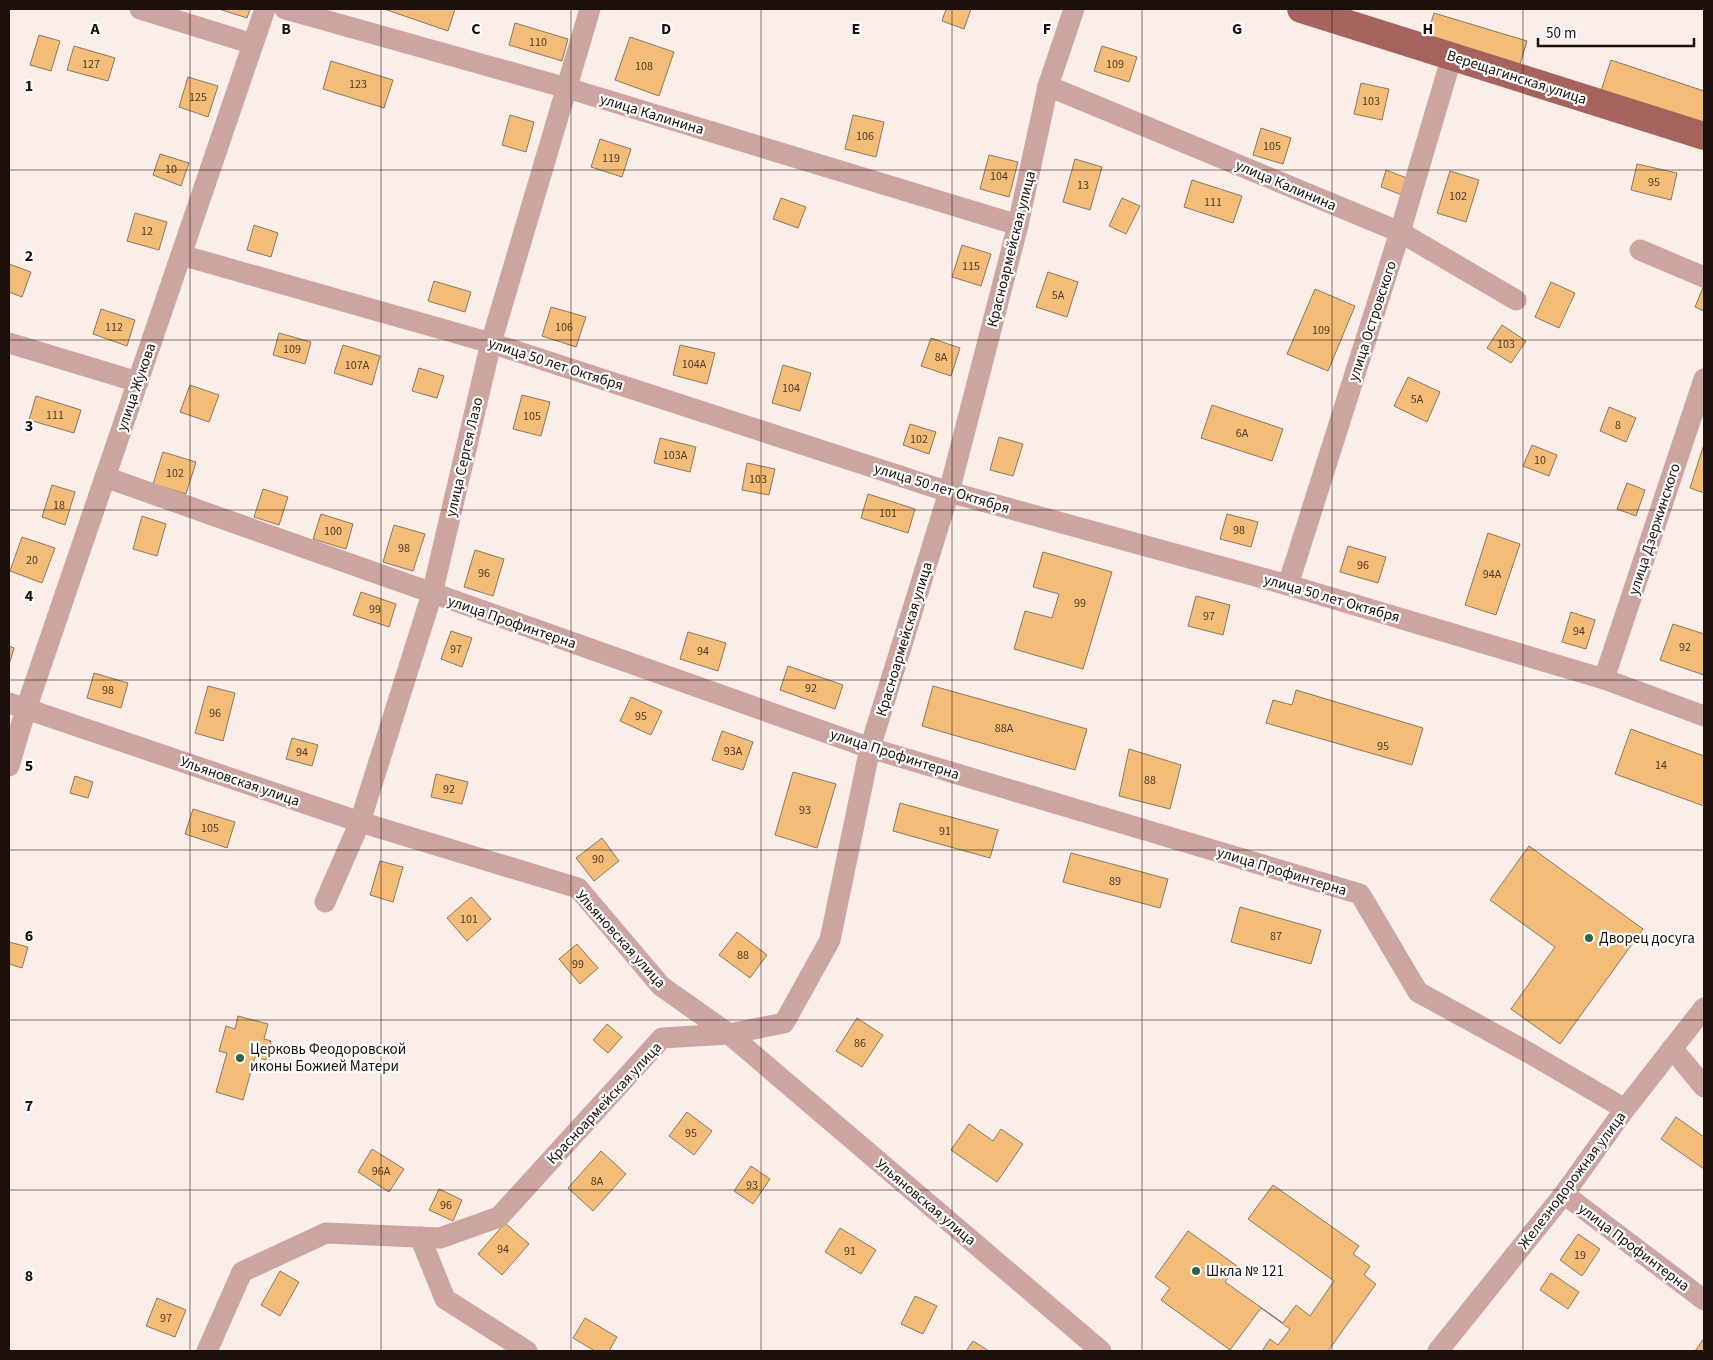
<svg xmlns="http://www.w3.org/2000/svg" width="1713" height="1360" viewBox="0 0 1713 1360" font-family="'Source Sans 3',sans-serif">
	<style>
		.building { fill: #f4bc79; stroke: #8d7962 }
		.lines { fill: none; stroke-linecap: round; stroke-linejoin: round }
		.minor { stroke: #cca4a0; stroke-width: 21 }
		.major { stroke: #a6625c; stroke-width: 28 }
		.grid { fill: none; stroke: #1a0f0a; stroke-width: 1; stroke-opacity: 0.55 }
		.poi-dot { fill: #2f644a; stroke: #fefefe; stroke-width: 2 }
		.labels { text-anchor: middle; stroke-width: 4.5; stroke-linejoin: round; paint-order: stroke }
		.number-label { font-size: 12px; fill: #503a26 }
		.street-label { font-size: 15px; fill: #1a0f0a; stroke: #fefefe }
		.poi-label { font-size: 15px; fill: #1a0f0a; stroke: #fefefe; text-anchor: start }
		.grid-label { font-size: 16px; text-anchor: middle; font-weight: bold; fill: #1a0f0a; stroke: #fefefe; stroke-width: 4.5; stroke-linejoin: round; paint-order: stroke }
	</style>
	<rect width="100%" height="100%" fill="#fbeee8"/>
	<g class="building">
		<path d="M219,9H250L247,18Z"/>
		<path d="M388,9H455L448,31L387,10Z"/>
		<path d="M946,9H971L964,29L942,21Z"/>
		<path d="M1434,13L1527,41L1520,64L1427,36Z"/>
		<path d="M515,23L568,39L562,61L509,45Z"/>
		<path d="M39,35L60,41L51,71L30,65Z"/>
		<path d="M630,37L674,52L659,96L615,80Z"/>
		<path d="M74,46L115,58L108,81L67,70Z"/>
		<path d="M1102,46L1137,57L1129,82L1094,71Z"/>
		<path d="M1611,60L1704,91V124L1601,91Z"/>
		<path d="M331,61L393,80L384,108L323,89Z"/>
		<path d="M188,77L218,86L208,117L179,107Z"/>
		<path d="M1361,83L1389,89L1382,120L1354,114Z"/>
		<path d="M510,115L534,122L526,152L502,145Z"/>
		<path d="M853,115L884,122L876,157L845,149Z"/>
		<path d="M1261,128L1291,138L1283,164L1253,155Z"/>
		<path d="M600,139L631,149L622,177L591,167Z"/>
		<path d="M160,154L189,163L181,186L153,175Z"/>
		<path d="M989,155L1018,162L1009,197L980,189Z"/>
		<path d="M1075,159L1102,167L1090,210L1063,202Z"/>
		<path d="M1637,164L1677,173L1671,200L1631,190Z"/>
		<path d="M1386,170L1407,178L1402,195L1381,187Z"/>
		<path d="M1450,171L1479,180L1466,222L1437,213Z"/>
		<path d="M1192,180L1242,196L1233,223L1184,207Z"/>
		<path d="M781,198L806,207L798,228L773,219Z"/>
		<path d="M1122,198L1140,206L1126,234L1109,226Z"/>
		<path d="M135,213L167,222L159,250L127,241Z"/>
		<path d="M254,225L278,233L271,257L247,250Z"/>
		<path d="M962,245L991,254L981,286L952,277Z"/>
		<path d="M9,264L31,272L22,297L9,292Z"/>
		<path d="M1048,272L1078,282L1067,317L1036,307Z"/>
		<path d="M434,281L471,292L465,312L428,301Z"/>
		<path d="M1551,282L1575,293L1559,328L1535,317Z"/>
		<path d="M1704,285V311L1695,307Z"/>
		<path d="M1315,289L1355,306L1328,371L1287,354Z"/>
		<path d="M551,307L586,317L576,347L542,336Z"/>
		<path d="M101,309L135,320L127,346L93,334Z"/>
		<path d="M1502,325L1526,341L1511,363L1487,348Z"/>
		<path d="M279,333L311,342L305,364L273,355Z"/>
		<path d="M931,338L960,348L951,376L921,366Z"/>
		<path d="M343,345L380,356L372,385L334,373Z"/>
		<path d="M680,345L715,353L707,384L673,375Z"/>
		<path d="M783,365L811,373L800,411L772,403Z"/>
		<path d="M419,368L444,376L437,398L412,391Z"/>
		<path d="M1408,377L1440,392L1427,422L1394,406Z"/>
		<path d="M190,385L219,395L209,422L180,412Z"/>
		<path d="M522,395L550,402L541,436L513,429Z"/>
		<path d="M36,396L81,410L74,433L29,420Z"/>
		<path d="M1212,405L1283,429L1272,461L1201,438Z"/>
		<path d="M1609,407L1636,418L1626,442L1600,431Z"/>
		<path d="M910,424L936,432L929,454L903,445Z"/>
		<path d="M999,437L1023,444L1013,476L990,470Z"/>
		<path d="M660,438L696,447L690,472L654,463Z"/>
		<path d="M1704,444V493L1690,488Z"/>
		<path d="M1532,445L1557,455L1549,476L1523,466Z"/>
		<path d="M163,452L196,462L186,494L153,484Z"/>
		<path d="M747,463L775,469L769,495L742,490Z"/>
		<path d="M1627,483L1645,490L1636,516L1617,509Z"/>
		<path d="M52,485L75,492L65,525L42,517Z"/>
		<path d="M263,489L288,497L279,525L254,517Z"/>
		<path d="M868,494L915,509L908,533L861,518Z"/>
		<path d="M321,514L353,524L346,549L313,539Z"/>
		<path d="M1227,514L1258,522L1251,547L1220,539Z"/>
		<path d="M142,516L166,524L157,556L133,549Z"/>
		<path d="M394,525L425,534L413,571L383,562Z"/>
		<path d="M1488,533L1520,544L1496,615L1465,605Z"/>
		<path d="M22,537L55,548L42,583L10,571Z"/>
		<path d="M1348,546L1386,557L1378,583L1340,572Z"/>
		<path d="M475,550L504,559L493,596L464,587Z"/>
		<path d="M1043,552L1112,572L1083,669L1014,649L1025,611L1052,618L1059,594L1033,587Z"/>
		<path d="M361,592L396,604L389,627L353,615Z"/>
		<path d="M1196,596L1230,605L1223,635L1188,626Z"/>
		<path d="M1571,612L1595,620L1586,649L1562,642Z"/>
		<path d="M1673,624L1704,634V675L1660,660Z"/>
		<path d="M451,631L472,638L462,667L441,659Z"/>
		<path d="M688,632L726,643L718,671L680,659Z"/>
		<path d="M9,646L14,648L9,665Z"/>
		<path d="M788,666L843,685L835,709L780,690Z"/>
		<path d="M94,673L128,683L121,708L87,698Z"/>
		<path d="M208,686L235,693L223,741L195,733Z"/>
		<path d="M933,686L1087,729L1075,770L922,726Z"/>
		<path d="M1296,690L1423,728L1412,765L1266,723L1273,700L1292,705Z"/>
		<path d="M631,697L662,711L651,735L620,721Z"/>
		<path d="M1631,729L1704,756V806L1615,774Z"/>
		<path d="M722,731L753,742L743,770L712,760Z"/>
		<path d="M292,738L318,745L312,766L286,759Z"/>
		<path d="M1129,749L1181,765L1170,809L1119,796Z"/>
		<path d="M793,772L836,784L817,848L775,835Z"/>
		<path d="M436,774L468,782L462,804L431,797Z"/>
		<path d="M75,776L93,782L88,798L70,793Z"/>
		<path d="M900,803L998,830L990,858L893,831Z"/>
		<path d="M193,809L235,822L227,848L185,834Z"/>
		<path d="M602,838L619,861L594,881L576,858Z"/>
		<path d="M1529,846L1643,929L1560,1044L1511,1009L1555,947L1490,900Z"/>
		<path d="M1071,853L1168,879L1160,908L1063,882Z"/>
		<path d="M380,861L403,867L393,902L370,895Z"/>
		<path d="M471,897L491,919L467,941L447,918Z"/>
		<path d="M1240,907L1321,930L1311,964L1231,942Z"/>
		<path d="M737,932L767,955L750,978L719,955Z"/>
		<path d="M9,942L28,947L22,968L9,964Z"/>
		<path d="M577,944L598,968L580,984L559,959Z"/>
		<path d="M238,1016L268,1024L264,1039L271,1041L266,1060L255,1057L243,1100L216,1092L227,1053L219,1051L226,1026L235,1029Z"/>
		<path d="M857,1018L883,1035L862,1067L836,1051Z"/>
		<path d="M607,1024L622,1037L608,1053L593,1040Z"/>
		<path d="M687,1112L712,1131L694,1155L669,1136Z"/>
		<path d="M1676,1117L1704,1137V1169L1661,1139Z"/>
		<path d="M969,1124L993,1141L1001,1129L1023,1144L997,1182L951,1150Z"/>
		<path d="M372,1149L404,1169L389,1192L358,1172Z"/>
		<path d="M601,1151L626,1174L593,1211L568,1188Z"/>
		<path d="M751,1166L770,1179L753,1204L734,1191Z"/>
		<path d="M1273,1185L1359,1246L1353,1254L1370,1266L1364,1275L1376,1284L1328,1351H1262L1270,1339L1278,1345L1290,1329L1261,1308L1230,1350L1161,1300L1170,1288L1155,1277L1188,1231L1237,1266L1225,1282L1283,1323L1296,1305L1310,1316L1334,1281L1248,1219Z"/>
		<path d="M439,1189L462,1200L453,1221L429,1210Z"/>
		<path d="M505,1223L529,1244L502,1275L478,1254Z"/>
		<path d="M840,1228L876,1250L861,1274L825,1252Z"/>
		<path d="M1578,1234L1600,1249L1582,1276L1560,1260Z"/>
		<path d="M280,1271L299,1282L280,1316L261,1305Z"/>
		<path d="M1551,1273L1579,1292L1568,1309L1540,1290Z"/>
		<path d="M915,1296L937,1306L923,1334L901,1324Z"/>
		<path d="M157,1298L186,1310L175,1337L146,1326Z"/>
		<path d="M585,1318L617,1337L609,1351H595L573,1338Z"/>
		<path d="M1704,1338V1351H1695Z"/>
		<path d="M973,1341L989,1351H966Z"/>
	</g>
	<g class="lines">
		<g class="minor">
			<path d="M140,9L253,44"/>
			<path d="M285,9L567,88L1018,225"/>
			<path d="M1048,86L1400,232L1516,300"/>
			<path d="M1640,250L1704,277"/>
			<path d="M181,255L491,343L949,492L1288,585L1604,679L1704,716"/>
			<path d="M9,343L138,382"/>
			<path d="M105,477L870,748L1360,894L1418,992L1531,1054L1625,1109"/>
			<path d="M1288,585L1400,232L1452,56"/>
			<path d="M1604,679L1704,379"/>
			<path d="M9,703L360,822L578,888L661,986L729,1034L1101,1351"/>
			<path d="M9,766L26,709L265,9"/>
			<path d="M325,902L360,822L432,594L491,343L590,9"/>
			<path d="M1672,1048L1704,1087"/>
			<path d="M1564,1194L1704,1300"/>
			<path d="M420,1237L445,1299L527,1351"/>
			<path d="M207,1351L242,1272L326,1233L440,1238L499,1217L662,1038L729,1034L784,1023L830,940L870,748L949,492L1018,225L1048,86L1074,9"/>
			<path d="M1438,1351L1564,1194L1625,1109L1704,1008"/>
		</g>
		<path class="major" d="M1301,9L1704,136"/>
	</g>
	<path class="grid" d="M190,9V1351M381,9V1351M571,9V1351M761,9V1351M952,9V1351M1142,9V1351M1332,9V1351M1523,9V1351M9,170H1704M9,340H1704M9,510H1704M9,680H1704M9,850H1704M9,1020H1704M9,1190H1704"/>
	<g class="poi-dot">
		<circle cx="1589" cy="938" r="5"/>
		<circle cx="240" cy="1058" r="5"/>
		<circle cx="1196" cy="1271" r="5"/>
	</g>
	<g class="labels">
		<g class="number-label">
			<text x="538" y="46">110</text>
			<text x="91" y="68">127</text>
			<text x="1115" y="68">109</text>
			<text x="644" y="70">108</text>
			<text x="358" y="88">123</text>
			<text x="198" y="101">125</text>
			<text x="1371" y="105">103</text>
			<text x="865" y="140">106</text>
			<text x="1272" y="150">105</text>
			<text x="611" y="162">119</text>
			<text x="171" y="173">10</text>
			<text x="999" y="180">104</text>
			<text x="1654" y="186">95</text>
			<text x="1083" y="189">13</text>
			<text x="1458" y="200">102</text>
			<text x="1213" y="206">111</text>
			<text x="147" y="235">12</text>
			<text x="971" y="270">115</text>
			<text x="1058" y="299">5А</text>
			<text x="114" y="331">112</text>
			<text x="564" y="331">106</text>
			<text x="1321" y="334">109</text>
			<text x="1506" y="348">103</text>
			<text x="292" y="353">109</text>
			<text x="941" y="361">8А</text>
			<text x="694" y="368">104А</text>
			<text x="357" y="369">107А</text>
			<text x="791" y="392">104</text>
			<text x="1417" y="403">5А</text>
			<text x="55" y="419">111</text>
			<text x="532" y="420">105</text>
			<text x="1618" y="429">8</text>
			<text x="1242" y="437">6А</text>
			<text x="919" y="443">102</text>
			<text x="675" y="459">103А</text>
			<text x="1540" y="464">10</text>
			<text x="175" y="477">102</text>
			<text x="758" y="483">103</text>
			<text x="59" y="509">18</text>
			<text x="888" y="517">101</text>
			<text x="1239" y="534">98</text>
			<text x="333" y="535">100</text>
			<text x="404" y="552">98</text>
			<text x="32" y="564">20</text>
			<text x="1363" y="569">96</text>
			<text x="484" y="577">96</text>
			<text x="1492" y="578">94А</text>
			<text x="1080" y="607">99</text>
			<text x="375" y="613">99</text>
			<text x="1209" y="620">97</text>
			<text x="1579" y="635">94</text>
			<text x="1685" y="651">92</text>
			<text x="456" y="653">97</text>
			<text x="703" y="655">94</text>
			<text x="811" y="692">92</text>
			<text x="108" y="694">98</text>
			<text x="215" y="717">96</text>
			<text x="641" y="720">95</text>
			<text x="1004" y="732">88А</text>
			<text x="1383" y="750">95</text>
			<text x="733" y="755">93А</text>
			<text x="302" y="756">94</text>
			<text x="1661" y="769">14</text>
			<text x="1150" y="784">88</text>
			<text x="449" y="793">92</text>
			<text x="805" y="814">93</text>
			<text x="210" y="832">105</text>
			<text x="945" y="835">91</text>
			<text x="598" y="863">90</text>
			<text x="1115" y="885">89</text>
			<text x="469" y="923">101</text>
			<text x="1276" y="940">87</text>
			<text x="743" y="959">88</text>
			<text x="578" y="968">99</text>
			<text x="860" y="1047">86</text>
			<text x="691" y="1137">95</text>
			<text x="381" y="1175">96А</text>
			<text x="597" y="1185">8А</text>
			<text x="752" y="1189">93</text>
			<text x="446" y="1209">96</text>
			<text x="503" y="1253">94</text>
			<text x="850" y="1255">91</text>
			<text x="1580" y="1259">19</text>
			<text x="166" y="1322">97</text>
		</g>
		<g class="street-label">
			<text transform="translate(1517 77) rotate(18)" y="5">Верещагинская улица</text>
			<text transform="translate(652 114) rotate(17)" y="5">улица Калинина</text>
			<text transform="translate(1286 185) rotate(23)" y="5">улица Калинина</text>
			<text transform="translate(1011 249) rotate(-76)" y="5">Красноармейская улица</text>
			<text transform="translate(1372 321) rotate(-72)" y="5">улица Островского</text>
			<text transform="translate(556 364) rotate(18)" y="5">улица 50 лет Октября</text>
			<text transform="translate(136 387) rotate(-71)" y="5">улица Жукова</text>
			<text transform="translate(464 457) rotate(-77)" y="5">улица Сергея Лазо</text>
			<text transform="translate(942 488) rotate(17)" y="5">улица 50 лет Октября</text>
			<text transform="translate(1654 529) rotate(-72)" y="5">улица Дзержинского</text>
			<text transform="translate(1332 598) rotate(16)" y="5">улица 50 лет Октября</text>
			<text transform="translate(512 622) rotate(19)" y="5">улица Профинтерна</text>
			<text transform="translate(904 639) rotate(-73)" y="5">Красноармейская улица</text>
			<text transform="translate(895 754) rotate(18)" y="5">улица Профинтерна</text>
			<text transform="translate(240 781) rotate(19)" y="5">Ульяновская улица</text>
			<text transform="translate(1282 871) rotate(17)" y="5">улица Профинтерна</text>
			<text transform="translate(621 939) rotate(48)" y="5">Ульяновская улица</text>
			<text transform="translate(604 1103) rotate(-47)" y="5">Красноармейская улица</text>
			<text transform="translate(1572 1180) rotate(-53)" y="5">Железнодорожная улица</text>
			<text transform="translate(926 1202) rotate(40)" y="5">Ульяновская улица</text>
			<text transform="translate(1634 1247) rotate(37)" y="5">улица Профинтерна</text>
		</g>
		<g class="poi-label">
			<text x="1599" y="943">Дворец досуга</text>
			<text x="250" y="1054">Церковь Феодоровской<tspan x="250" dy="17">иконы Божией Матери</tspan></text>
			<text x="1206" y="1276">Шкла № 121</text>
		</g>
	</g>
	<g class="grid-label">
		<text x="95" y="34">A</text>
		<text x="286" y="34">B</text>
		<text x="476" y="34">C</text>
		<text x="666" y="34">D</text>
		<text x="856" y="34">E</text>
		<text x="1047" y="34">F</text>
		<text x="1237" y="34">G</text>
		<text x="1428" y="34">H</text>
		<text x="29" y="91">1</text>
		<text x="29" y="261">2</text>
		<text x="29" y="431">3</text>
		<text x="29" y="601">4</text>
		<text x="29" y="771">5</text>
		<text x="29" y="941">6</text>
		<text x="29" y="1111">7</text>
		<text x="29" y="1281">8</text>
	</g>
	<rect width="1713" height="1360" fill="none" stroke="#1a0f0a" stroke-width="20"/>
	<path d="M1538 38v8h156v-8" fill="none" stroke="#1a0f0a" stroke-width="2.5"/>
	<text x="1546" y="38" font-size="15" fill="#1a0f0a" stroke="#fefefe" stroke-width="4" paint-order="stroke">50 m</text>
</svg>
